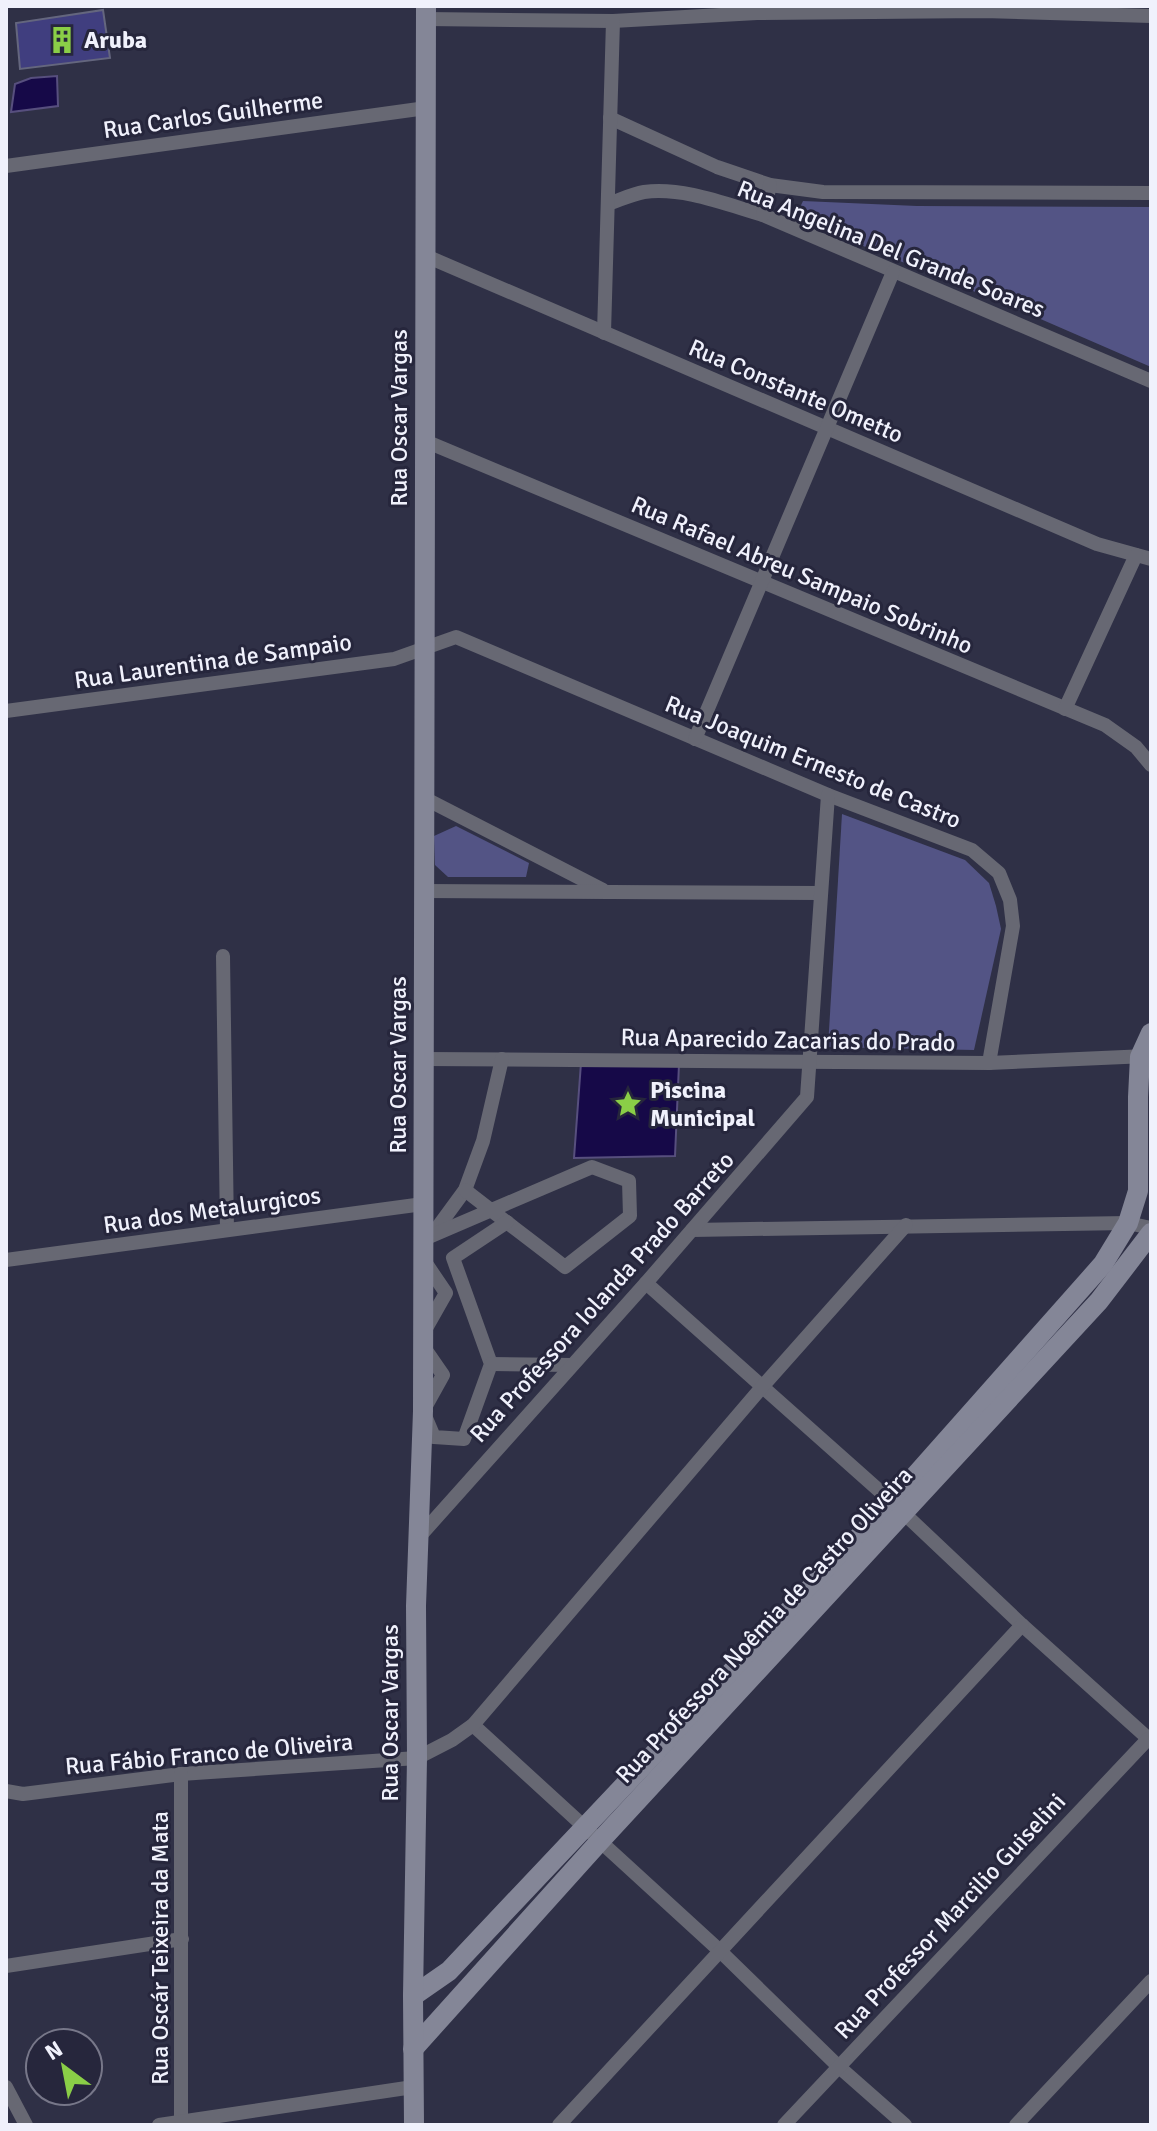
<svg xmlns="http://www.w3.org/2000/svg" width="1157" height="2131" viewBox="0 0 1157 2131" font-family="Signika,sans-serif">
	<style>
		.green { fill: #535485 }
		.water { fill: #160948; stroke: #574f7e; stroke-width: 2 }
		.building { fill: #403e7f; stroke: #64667e; stroke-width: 2 }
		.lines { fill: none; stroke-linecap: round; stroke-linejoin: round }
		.street { stroke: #676873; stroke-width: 14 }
		.secondary { stroke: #848697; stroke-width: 20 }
		.labels { text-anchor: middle; stroke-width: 6; stroke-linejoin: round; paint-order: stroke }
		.poi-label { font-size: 24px; font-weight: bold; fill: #f0f1fc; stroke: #26263c; text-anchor: start }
		.street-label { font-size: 24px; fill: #f0f1fc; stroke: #26263c }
	</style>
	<rect width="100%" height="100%" fill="#2f3046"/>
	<g class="green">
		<path d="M803,201L917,206L1151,207V367L1029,314L795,218Z"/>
		<path d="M842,814L965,860L989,883L996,906L1001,929L974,1050L828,1047Z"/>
		<path d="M456,826L529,863L526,877H448L435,865L434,836Z"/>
	</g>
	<g class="water">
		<path d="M57,76L58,106L11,112L15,84L31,78Z"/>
		<path d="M581,1063L679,1064L675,1156L574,1158Z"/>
	</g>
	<path class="building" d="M103,10L110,58L20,69L16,23Z"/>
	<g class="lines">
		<g class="street">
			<path d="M426,19L613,21L757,13L984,11L1151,16"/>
			<path d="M610,118L717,167L770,185L823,192L1151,193"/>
			<path d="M6,166L426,108"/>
			<path d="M608,204C620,200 632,194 644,192C684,187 725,204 763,215L1151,381"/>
			<path d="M763,215L770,185"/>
			<path d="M426,256L1097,544L1151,559"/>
			<path d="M604,333L613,21"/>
			<path d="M425,441L1105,725L1136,747L1151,765"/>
			<path d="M1065,709L1136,555"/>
			<path d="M6,711L394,659L456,637L828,795L972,850L999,873L1010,900L1013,926L989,1063"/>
			<path d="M695,739L893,272"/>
			<path d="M424,798L603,890"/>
			<path d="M424,891L821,893"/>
			<path d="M223,956L227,1230"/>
			<path d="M424,1059L989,1063L1147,1056"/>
			<path d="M692,1230L1128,1223L1151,1228"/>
			<path d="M432,1235L465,1190L483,1141L502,1059"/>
			<path d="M431,1236L592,1167L629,1181L630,1216L565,1267C532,1241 498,1216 465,1190"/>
			<path d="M423,1259L446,1293L425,1330"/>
			<path d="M6,1260L423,1204"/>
			<path d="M646,1283L892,1502L1022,1625L1151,1741"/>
			<path d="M423,1346L443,1375L423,1411L434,1437L464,1439L491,1364L453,1258L507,1222"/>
			<path d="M491,1364L572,1365"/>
			<path d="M419,1537L646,1283L807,1097L828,795"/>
			<path d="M473,1725L719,1950L838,2066L905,2125"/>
			<path d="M6,1791L23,1794L181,1774L417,1758L452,1740L473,1725L762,1387L906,1225"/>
			<path d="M6,1966L182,1939"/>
			<path d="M6,2087L26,2125"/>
			<path d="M181,2122V1774"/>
			<path d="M159,2125L413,2087"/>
			<path d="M559,2125L1022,1625"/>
			<path d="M784,2125L1148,1739"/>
			<path d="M1016,2125L1151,1981"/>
		</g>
		<g class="secondary">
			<path d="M413,1996L449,1971L892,1502L1103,1264L1128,1223L1138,1191V1097L1140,1057L1151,1033"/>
			<path d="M413,2049L600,1841L1099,1301L1151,1233"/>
			<path d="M414,2125L413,1996L417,1758L416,1606L423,1411L426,6"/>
		</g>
	</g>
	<defs>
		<g id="building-bare" transform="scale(2.16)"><path d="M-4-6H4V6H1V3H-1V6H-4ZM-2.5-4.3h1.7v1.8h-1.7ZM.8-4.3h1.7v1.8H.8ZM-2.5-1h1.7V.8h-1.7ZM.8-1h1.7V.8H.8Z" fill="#8ace47" stroke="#26263c" stroke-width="2.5" paint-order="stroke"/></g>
		<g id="sight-bare" transform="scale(2.16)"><path d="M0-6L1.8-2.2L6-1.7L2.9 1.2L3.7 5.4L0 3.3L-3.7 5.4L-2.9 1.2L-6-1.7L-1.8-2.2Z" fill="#8ace47" stroke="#26263c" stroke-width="2.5" paint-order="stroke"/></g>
	</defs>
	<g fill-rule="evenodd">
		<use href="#building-bare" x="62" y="40"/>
		<use href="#sight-bare" x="628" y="1104"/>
	</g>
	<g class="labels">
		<g class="poi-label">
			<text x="84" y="48">Aruba</text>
			<text x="650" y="1098">Piscina<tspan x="650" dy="28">Municipal</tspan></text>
		</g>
		<g class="street-label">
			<text transform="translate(213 115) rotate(-8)" y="8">Rua Carlos Guilherme</text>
			<text transform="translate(891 249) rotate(22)" y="8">Rua Angelina Del Grande Soares</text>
			<text transform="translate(796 391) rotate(23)" y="8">Rua Constante Ometto</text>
			<text transform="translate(399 418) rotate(-90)" y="8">Rua Oscar Vargas</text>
			<text transform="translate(802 575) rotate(23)" y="8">Rua Rafael Abreu Sampaio Sobrinho</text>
			<text transform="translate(213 661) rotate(-8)" y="8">Rua Laurentina de Sampaio</text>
			<text transform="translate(813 762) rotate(22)" y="8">Rua Joaquim Ernesto de Castro</text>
			<text transform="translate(788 1040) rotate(1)" y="8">Rua Aparecido Zacarias do Prado</text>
			<text transform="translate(398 1065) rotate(-90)" y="8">Rua Oscar Vargas</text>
			<text transform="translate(212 1210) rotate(-8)" y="8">Rua dos Metalurgicos</text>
			<text transform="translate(602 1297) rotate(-48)" y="8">Rua Professora Iolanda Prado Barreto</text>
			<text transform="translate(764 1625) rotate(-47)" y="8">Rua Professora Noêmia de Castro Oliveira</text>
			<text transform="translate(390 1713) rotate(-90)" y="8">Rua Oscar Vargas</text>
			<text transform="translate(209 1754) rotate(-5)" y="8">Rua Fábio Franco de Oliveira</text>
			<text transform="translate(950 1916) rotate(-47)" y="8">Rua Professor Marcilio Guiselini</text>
			<text transform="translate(160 1948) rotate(-90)" y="8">Rua Oscár Teixeira da Mata</text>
		</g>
	</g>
	<rect width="1157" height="2131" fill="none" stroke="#f0f1fc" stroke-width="16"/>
	<g transform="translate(64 2067) rotate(328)"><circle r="38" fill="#26263c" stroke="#777789" stroke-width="2"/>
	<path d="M0-6L14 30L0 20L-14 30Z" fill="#8ace47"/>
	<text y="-12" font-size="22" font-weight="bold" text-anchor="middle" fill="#f0f1fc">N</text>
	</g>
</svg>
